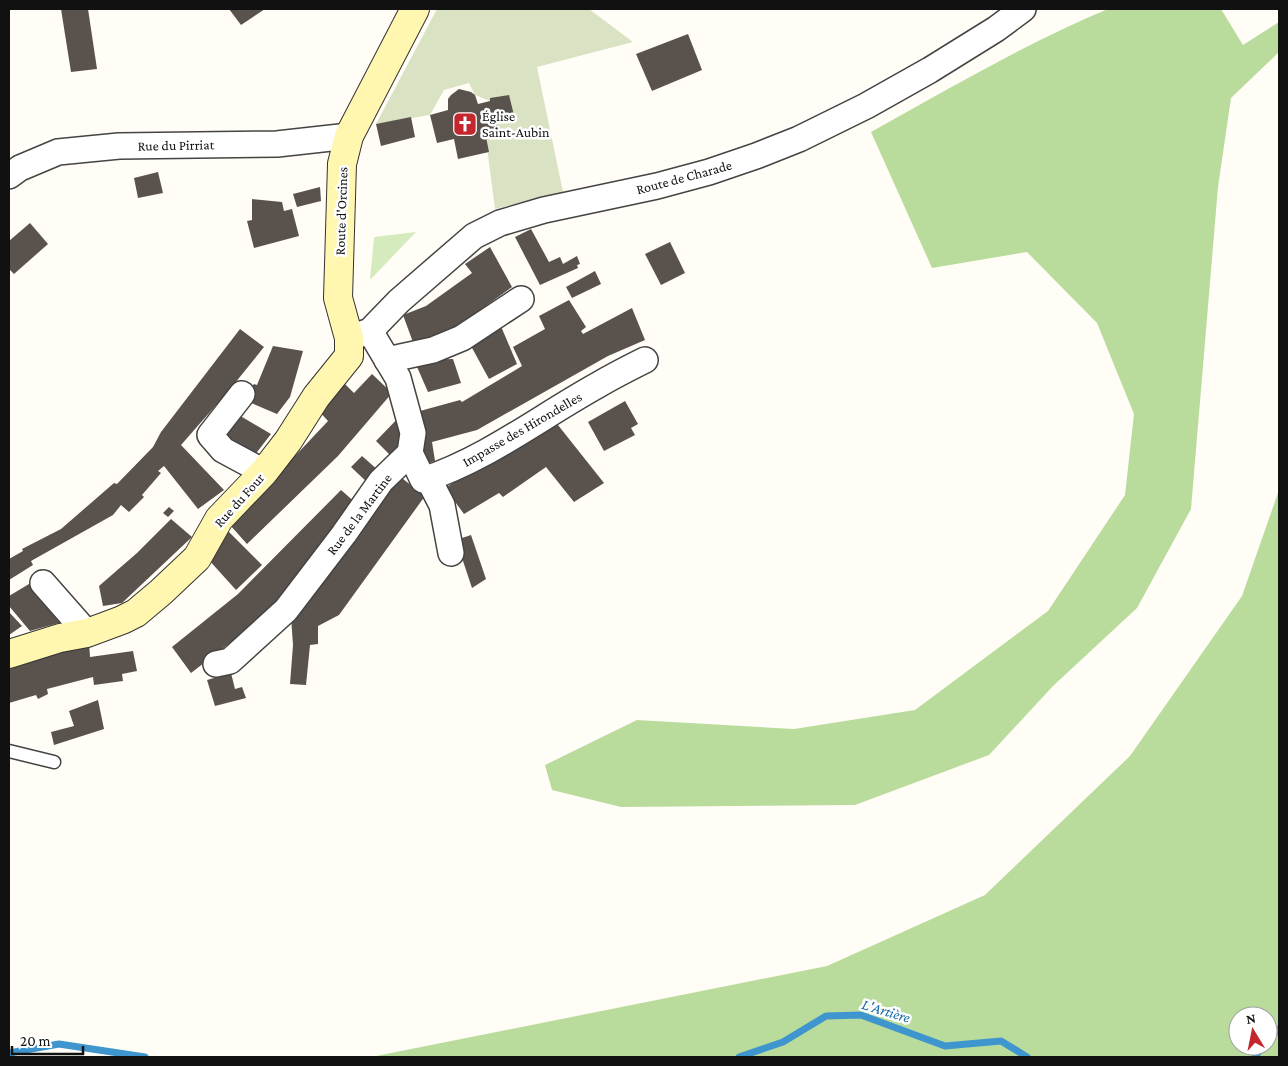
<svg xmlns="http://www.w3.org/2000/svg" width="1288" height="1066" viewBox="0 0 1288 1066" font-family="'Crimson Pro',serif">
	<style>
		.green { fill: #d5ebbd }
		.forest { fill: #b9dc9c; fill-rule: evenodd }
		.cemetery { fill: #d9e3c4 }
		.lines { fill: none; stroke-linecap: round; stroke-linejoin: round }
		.stream { stroke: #3f96cf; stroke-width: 7 }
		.building { fill: #5a524d }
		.lane-casing { stroke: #444; stroke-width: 15 }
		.street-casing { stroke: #444; stroke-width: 28 }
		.secondary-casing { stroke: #333; stroke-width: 30 }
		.lane { stroke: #fff; stroke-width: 12 }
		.street { stroke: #fff; stroke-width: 25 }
		.secondary { stroke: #fff6b0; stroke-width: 28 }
		.labels { text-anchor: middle; stroke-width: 5; stroke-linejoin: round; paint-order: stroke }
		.poi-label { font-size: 14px; fill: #111; stroke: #fff; text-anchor: start }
		.street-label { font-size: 14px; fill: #111; stroke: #fff }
		.water-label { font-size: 15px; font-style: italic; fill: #1768a6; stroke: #fff }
	</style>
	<rect width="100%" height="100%" fill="#fffdf5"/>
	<path class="green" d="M416,232L370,280L374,237Z"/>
	<g class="forest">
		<path d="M1108,9H1221L1243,45L1279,22V52L1231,98L1218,187L1191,509L1137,608L1053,686L989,755L855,805L621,807L552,790L545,765L637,720L794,729L915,710L1048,611L1125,495L1134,414L1097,323L1027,252L932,268L871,132C949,89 1026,43 1108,9Z"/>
		<path d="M1279,490V1057H371L827,966L985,895L1130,756L1242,596ZM1238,1016H1268V1046H1238Z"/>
	</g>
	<path class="cemetery" d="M437,9H589L633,42L537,67L563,192L495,209L485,132L498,129L496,119L514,115L508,95L490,101L475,95L469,83L444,90L430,115L376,124Z"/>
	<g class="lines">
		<g class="stream">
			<path d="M1268,1040L1279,1029"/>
			<path d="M9,1053L59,1044L145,1057"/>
			<path d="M739,1057L783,1042L826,1016L861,1015L945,1046L1001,1041L1027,1057"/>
			<path d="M1255,1057L1263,1046"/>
		</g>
	</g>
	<g class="building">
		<path d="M61,9H88L97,69L71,72Z"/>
		<path d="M229,9H265L241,25Z"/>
		<path d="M688,34L702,70L652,91L636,54Z"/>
		<path d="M459,89L471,92L475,95L478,104L490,101V98L509,95L514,115L496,119L498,129L485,132L489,152L458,159L454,139L437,143L430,115L448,110V99L451,95Z"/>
		<path d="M411,117L415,137L381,146L376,124Z"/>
		<path d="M158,172L163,193L138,198L134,178Z"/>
		<path d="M320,187L321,201L297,207L293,194Z"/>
		<path d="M252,199L282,202L284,211L292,209L299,236L254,248L247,221L252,220Z"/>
		<path d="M30,223L48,244L14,274L9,269V241Z"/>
		<path d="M531,229L549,262L560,257L563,264L577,256L580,264L577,265L578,268L540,285L515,237Z"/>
		<path d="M670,242L685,273L661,285L645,254Z"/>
		<path d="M490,247L512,287L441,338L414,345L403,315L426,306L472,273L465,264Z"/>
		<path d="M595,271L601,284L572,298L566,287Z"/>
		<path d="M569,300L586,327L581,331L583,334L632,308L645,340L608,356L477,430L432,442L435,461L425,464L410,399L417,397L420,411L460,400L462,402L522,366L513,347L545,329L539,316Z"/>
		<path d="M500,324L517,364L489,379L471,346Z"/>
		<path d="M240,329L264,347L231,388L181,445L224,490L198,509L164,466L158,471L161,473L142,495L144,497L129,512L121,505L113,515L31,561L33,565L9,580V559L23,551L22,549L61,529L114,483L117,484L153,447L161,432Z"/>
		<path d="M273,346L303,351L290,397L277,414L242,399L254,384L257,385Z"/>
		<path d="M453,359L461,383L428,392L414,360Z"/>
		<path d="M372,374L392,393L338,456L247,544L230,525L328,421L317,409L343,382L354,393Z"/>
		<path d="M625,401L638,424L631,428L635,435L604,451L588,422Z"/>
		<path d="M232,411L271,434L254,456L216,432Z"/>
		<path d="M402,414L406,438L391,456L376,441Z"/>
		<path d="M554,420L604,483L574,502L546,467L503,497L499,493L464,514L445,488Z"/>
		<path d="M362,456L379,471L370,485L351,467Z"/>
		<path d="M394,472L425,496L339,615L318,626V644L310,645L306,685L290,684L293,645L291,617Z"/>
		<path d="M341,490L357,504L288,593L262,618L191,673L172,647L238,594Z"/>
		<path d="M169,507L174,511L168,517L163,513Z"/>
		<path d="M171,519L192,537L122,603L103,606L99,586L137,553Z"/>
		<path d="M226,529L262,565L236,590L208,559Z"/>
		<path d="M471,535L486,579L472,588L456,540Z"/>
		<path d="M29,584L57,616L62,622L30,631L9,606V596Z"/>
		<path d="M9,612L22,626L9,635Z"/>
		<path d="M89,642L90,657L133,651L137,671L122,674L123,681L94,685L93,677L47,689L48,694L38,699L36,695L9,703V667Z"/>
		<path d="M229,665L235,689L242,687L246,698L215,706L207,680L221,676Z"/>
		<path d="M98,700L104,729L54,745L51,732L74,726L69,711Z"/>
	</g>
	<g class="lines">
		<g class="lane-casing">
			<path id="lane" d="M9,751L54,762"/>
		</g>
		<g class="street-casing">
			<g id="street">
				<path d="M9,176L20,168L58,152L119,146L277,144L349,136"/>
				<path d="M349,338L370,331L399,301L474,236L500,223L544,210L657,186L709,172L756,156L799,139L866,106L930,70L996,29L1023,9"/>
				<path d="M387,360L433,350L462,338L521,299"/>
				<path d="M242,394L210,435L223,450L264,472"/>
				<path d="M410,453L423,480C487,459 540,417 598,385C613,376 629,368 645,360"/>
				<path d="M428,478L442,505L451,553"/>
				<path d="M43,583L87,633"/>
				<path d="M216,664L230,661L286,610L344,534L381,481L410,453L413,433L398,378L370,331"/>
			</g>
		</g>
		<g class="secondary-casing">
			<path id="secondary" d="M9,654L60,638L87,633L122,620L136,613L161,592L197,558L219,519L264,472L288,441L316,397L349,356V338L338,298L342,164L349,136L415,9"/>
		</g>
		<use href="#lane" class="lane"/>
		<use href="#street" class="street"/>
		<use href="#secondary" class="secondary"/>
	</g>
	<defs>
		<g id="church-square" transform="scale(1.25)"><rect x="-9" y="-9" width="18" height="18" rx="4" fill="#c4262e" stroke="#fff"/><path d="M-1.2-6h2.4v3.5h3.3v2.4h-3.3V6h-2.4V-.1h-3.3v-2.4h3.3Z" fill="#fff"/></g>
	</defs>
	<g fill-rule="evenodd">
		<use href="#church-square" x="465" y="124"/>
	</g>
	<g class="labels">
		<g class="poi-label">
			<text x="482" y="121">Église<tspan x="482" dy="16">Saint-Aubin</tspan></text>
		</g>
		<g class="street-label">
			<text transform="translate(176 145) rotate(-1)" y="5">Rue du Pirriat</text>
			<text transform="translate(684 177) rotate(-15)" y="5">Route de Charade</text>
			<text transform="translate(341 211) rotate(-88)" y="5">Route d'Orcines</text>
			<text transform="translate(522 429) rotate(-30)" y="5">Impasse des Hirondelles</text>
			<text transform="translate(239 500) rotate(-48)" y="5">Rue du Four</text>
			<text transform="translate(359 514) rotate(-53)" y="5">Rue de la Martine</text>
		</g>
		<g class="water-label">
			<text transform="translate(886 1011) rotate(17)" y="5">L'Artière</text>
		</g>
	</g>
	<rect width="1288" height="1066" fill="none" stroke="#111111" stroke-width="20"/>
	<g transform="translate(1253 1031) rotate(350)"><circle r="24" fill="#ffffff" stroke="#a0a0a0"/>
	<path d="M0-4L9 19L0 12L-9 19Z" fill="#c4262e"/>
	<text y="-8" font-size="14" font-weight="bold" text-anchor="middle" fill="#111111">N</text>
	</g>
	<path d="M12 1046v8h71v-8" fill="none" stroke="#111111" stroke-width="2.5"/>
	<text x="20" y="1046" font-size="15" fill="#111111" stroke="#ffffff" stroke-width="4" paint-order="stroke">20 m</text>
</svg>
